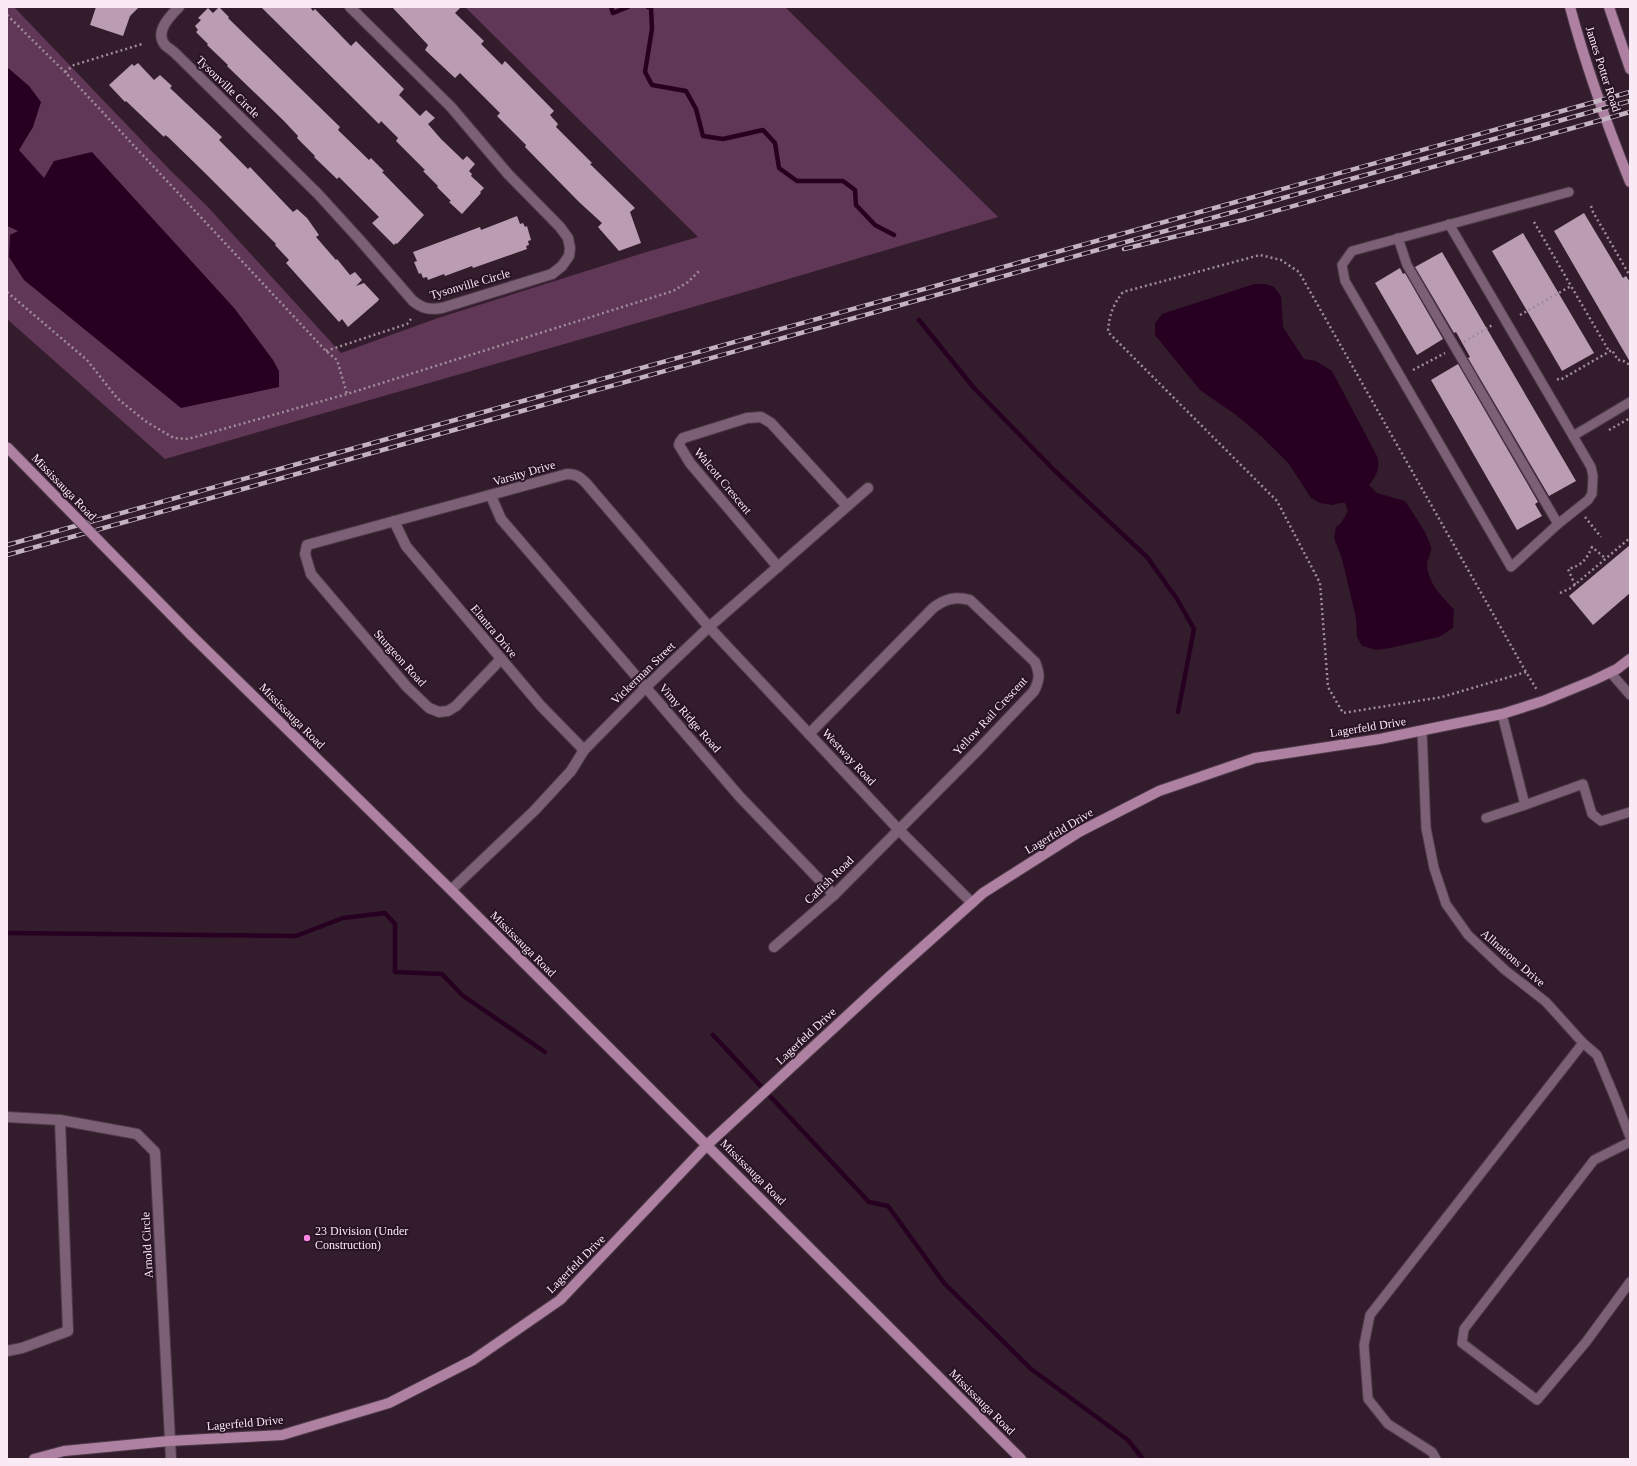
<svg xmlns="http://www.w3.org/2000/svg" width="1637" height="1466" viewBox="0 0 1637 1466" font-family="'Times New Roman',serif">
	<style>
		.green { fill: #603756 }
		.water { fill: #270021 }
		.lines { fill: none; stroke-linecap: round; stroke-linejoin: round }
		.stream { stroke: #270021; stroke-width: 4.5 }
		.building { fill: #ba9db2 }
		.lane-casing { stroke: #4f3a49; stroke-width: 11 }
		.street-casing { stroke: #4f3a49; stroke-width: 12 }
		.secondary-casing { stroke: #4f3a49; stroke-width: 12 }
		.path { stroke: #a08d9b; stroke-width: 2.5; stroke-dasharray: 2 3; stroke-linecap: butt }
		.lane { stroke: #7c6075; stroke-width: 9 }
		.street { stroke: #7c6075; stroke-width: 10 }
		.secondary { stroke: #ae81a2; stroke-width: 10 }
		.rail-casing { stroke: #c3b2bf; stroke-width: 4.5 }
		.rail { stroke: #281324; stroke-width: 3; stroke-dasharray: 9; stroke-linecap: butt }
		.secondary-bridge-casing { stroke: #4f3a49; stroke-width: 12; stroke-linecap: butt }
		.secondary-bridge { stroke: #ae81a2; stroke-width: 10 }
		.poi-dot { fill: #fd86e3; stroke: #281324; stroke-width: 1.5 }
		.labels { text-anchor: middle; stroke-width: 4; stroke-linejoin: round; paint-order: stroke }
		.street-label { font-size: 12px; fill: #f9eaf5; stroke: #281324 }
		.poi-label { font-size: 12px; fill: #f9eaf5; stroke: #281324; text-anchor: start }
	</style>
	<rect width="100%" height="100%" fill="#331d2d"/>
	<path class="green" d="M7,7H14L170,170L207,206L341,353L438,318L640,254L698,237L465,7H785L998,217L724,298L165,459L7,319Z"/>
	<g class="water">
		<path d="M7,67L29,86L41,102L33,127L19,150L44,178L54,161L92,152L235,309L273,360L279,371V387L181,408L24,280L9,257L10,235L18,231L7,226Z"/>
		<path d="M1254,284H1266L1274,287L1281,296L1283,327L1304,359L1316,361L1332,371L1377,456C1381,468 1376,476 1369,485L1377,493L1405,501C1414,515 1426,530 1431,547C1432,552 1427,559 1427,565C1428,583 1442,597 1454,609L1453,628L1439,637L1390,648L1377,650L1362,646L1357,637L1356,618L1342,559L1334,538L1336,527L1341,523L1348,511L1345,503H1340L1332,505L1320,503L1311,498L1289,464L1261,436L1236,415L1200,390L1155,335V323L1162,314Z"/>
	</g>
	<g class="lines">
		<g class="stream">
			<path d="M611,7L613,13L628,7"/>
			<path d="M648,7L651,8L652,29L645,72L652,85L686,91L696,109L703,136L723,139L763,130L775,143L779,168L797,181H843L855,190L856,205L875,225L894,235"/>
			<path d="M919,320L974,388L1054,470L1147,557L1177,599L1194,629L1178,712"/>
			<path d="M7,933L296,936L343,918L385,913L395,924V972L442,974L462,995L545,1052"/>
			<path d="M713,1035L869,1202L888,1206L944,1283L1031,1369L1128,1440L1143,1459"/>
		</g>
	</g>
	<g class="building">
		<path d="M96,7H139L130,16L123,36L90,25Z"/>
		<path d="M219,7L229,17L228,18L338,125L340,127L338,130L369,160L371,158L384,171L382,172L424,215L397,244L396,243L394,245L372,223L379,217L339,177L337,179L314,157L315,156L297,138L298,136L283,120L227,66L228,65L207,45L208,44L196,32L198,30L195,26L201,20L198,18L208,8L213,13Z"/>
		<path d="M261,7H310L313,11L315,9L351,46L356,41L404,89L399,95L420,116L426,110L435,118L428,124L441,139L463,160L467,156L475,164L469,171L472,174L471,176L484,188L480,192L481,193L462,214L449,202L451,201L437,187L438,186L423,171L425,170L396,141L398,138L381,121L379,124Z"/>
		<path d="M392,7H461L455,13L484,41L481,44L502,65L505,61L554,111L550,115L558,124L556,127L592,163L590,164L635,208L630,212L641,243L619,251L598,227L602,223L579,202L525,147L526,145L497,116L500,113L460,73L455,78L425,50L428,45Z"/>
		<path d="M138,63L154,80L160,75L172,86L170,88L222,137L219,140L248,169L250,167L293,212L297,209L307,218L319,235L316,237L336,260L337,259L350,275L355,272L362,280L356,286L364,283L379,299L378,301L348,327L342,319L339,322L286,263L289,260L275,245L276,244L205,173L168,137L165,135L164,137L126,101L125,102L109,85L132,64L134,66Z"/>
		<path d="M1584,213L1623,278L1626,276L1630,282V362L1554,231Z"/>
		<path d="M517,216L520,224L523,223L525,227L527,226L531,240L528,241L529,245L526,246L527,249L473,268L472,266L445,276L444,274L428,280L427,277L423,278L421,273L419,274L414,262L417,261L413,252L480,227L481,230Z"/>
		<path d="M1523,233L1594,353L1562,371L1492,251Z"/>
		<path d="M1442,252L1576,481L1549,496L1468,358L1470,357L1456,332L1454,333L1415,267Z"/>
		<path d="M1400,268L1403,274L1405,273L1443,339L1417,355L1375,283Z"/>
		<path d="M1458,364L1538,502L1535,504L1542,516L1517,530L1431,380Z"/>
		<path d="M1630,545V593L1593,625L1569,596Z"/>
	</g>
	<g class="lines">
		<g class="lane-casing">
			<g id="lane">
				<path d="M1449,224L1573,436L1591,467L1593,476L1592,494L1588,500L1558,524L1511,567L1345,281L1342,265L1352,251L1569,192"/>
				<path d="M1398,238L1407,265L1558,524"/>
				<path d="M1573,436L1630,402"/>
				<path d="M1610,672L1630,695"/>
				<path d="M1502,714L1525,805L1583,784L1592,814L1601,821L1630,812"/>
				<path d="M1422,731L1426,828L1434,868L1446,904L1468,935L1505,970L1546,1002L1583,1043L1597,1055L1615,1098L1630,1137"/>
				<path d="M1486,818L1525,805"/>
				<path d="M1630,1142L1594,1160L1464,1329L1462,1343L1537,1400L1586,1342L1630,1282"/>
				<path d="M1436,1459L1432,1452L1388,1424L1368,1399L1364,1345L1370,1315L1583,1043"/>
			</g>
		</g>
		<g class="street-casing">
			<g id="street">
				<path d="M179,7C170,16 154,32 165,45C168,48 172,50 175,53L318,194L359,239L413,301C423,309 430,310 442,308L552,274L562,266L569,256L570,248L568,238L560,227L508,174L451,107L350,7"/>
				<path d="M491,496L501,519L740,797L834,895"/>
				<path d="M394,521L406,546L541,706L584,750"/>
				<path d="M778,567L690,463L679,445L680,442L683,438L747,418L761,417L771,423L847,506"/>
				<path d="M501,659L456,706L448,711L439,712L429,708L407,687L311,574L305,554L307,545L567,474C576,474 580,477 586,483L709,627L899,830L972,903"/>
				<path d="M451,890L534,811L571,771L584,750L646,687L709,627L868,488"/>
				<path d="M774,947L834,895L977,751L1034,691C1040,679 1040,674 1035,662L970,600C955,596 945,599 933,608L809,734"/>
				<path d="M7,1117L60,1120L137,1134L155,1152L171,1459"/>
				<path d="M7,1351L22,1348L68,1331L60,1120"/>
			</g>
		</g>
		<g class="secondary-casing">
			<g id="secondary">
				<path d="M1570,7C1586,67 1607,125 1630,182"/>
				<path d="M1609,7L1630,69"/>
				<path d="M192,636L451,890L1021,1459"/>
				<path d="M34,1459L64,1451L169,1441L282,1435L389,1403L473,1360L560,1300L707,1145L889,977L983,893L1079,832L1159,791L1255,758L1380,739L1502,714L1543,701L1594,680L1617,669L1630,659"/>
			</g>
		</g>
		<g class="path">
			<path d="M7,15L65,72L326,351L337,360L347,394"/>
			<path d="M65,72L74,65L142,44"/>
			<path d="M1591,206L1593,212L1630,276"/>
			<path d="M1534,222L1571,286"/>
			<path d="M7,292L87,360L117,398L145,421L174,438L188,439L347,394L673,291L688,282L699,271"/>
			<path d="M1520,315L1571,286L1609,351"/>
			<path d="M1464,342L1494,324"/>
			<path d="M326,351L407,324L411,319"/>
			<path d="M1413,370L1445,353"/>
			<path d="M1557,379L1560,380L1612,350L1618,360H1622L1630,365"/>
			<path d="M1609,430L1630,418"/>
			<path d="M1585,517L1601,537"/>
			<path d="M1575,585L1568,569C1581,566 1587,559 1592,547L1606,559"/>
			<path d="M1560,593L1571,588L1630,538"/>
			<path d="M1526,672L1442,697L1343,713L1328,687L1320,583L1277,501L1108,332C1109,315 1113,305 1123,292L1260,255L1281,260L1299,272L1526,672L1537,690"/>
		</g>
		<use href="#lane" class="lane"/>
		<use href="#street" class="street"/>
		<use href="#secondary" class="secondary"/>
		<g class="rail-casing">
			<g id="rail">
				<path d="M1124,249L1243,220L1630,112"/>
				<path d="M7,545L1630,92"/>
				<path d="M7,555L1630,101"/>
			</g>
		</g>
		<use href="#rail" class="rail"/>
		<g class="secondary-bridge-casing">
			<path id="secondary-bridge" d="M7,447L192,636"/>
		</g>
		<use href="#secondary-bridge" class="secondary-bridge"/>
	</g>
	<circle class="poi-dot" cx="307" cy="1238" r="4"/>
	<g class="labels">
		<g class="street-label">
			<text transform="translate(1603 69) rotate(72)" y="4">James Potter Road</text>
			<text transform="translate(228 87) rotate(44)" y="4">Tysonville Circle</text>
			<text transform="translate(470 284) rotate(-16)" y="4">Tysonville Circle</text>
			<text transform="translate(524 473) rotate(-16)" y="4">Varsity Drive</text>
			<text transform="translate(723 481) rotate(50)" y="4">Walcott Crescent</text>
			<text transform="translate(64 487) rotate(46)" y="4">Mississauga Road</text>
			<text transform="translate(494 631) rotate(50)" y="4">Elantra Drive</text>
			<text transform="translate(400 658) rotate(48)" y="4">Sturgeon Road</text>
			<text transform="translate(643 673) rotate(-44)" y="4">Vickerman Street</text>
			<text transform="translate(292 716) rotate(45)" y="4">Mississauga Road</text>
			<text transform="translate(990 716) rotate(-47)" y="4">Yellow Rail Crescent</text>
			<text transform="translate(690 718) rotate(49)" y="4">Vimy Ridge Road</text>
			<text transform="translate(1368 727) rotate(-9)" y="4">Lagerfeld Drive</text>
			<text transform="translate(849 757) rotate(47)" y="4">Westway Road</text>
			<text transform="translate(1059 831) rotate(-31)" y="4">Lagerfeld Drive</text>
			<text transform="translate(829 880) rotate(-44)" y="4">Catfish Road</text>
			<text transform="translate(523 944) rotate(45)" y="4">Mississauga Road</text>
			<text transform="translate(1513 958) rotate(41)" y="4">Allnations Drive</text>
			<text transform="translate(806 1036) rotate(-43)" y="4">Lagerfeld Drive</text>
			<text transform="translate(753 1172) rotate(45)" y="4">Mississauga Road</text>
			<text transform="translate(147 1245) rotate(-93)" y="4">Arnold Circle</text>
			<text transform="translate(576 1264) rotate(-45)" y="4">Lagerfeld Drive</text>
			<text transform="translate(982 1402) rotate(45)" y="4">Mississauga Road</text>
			<text transform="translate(245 1423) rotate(-5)" y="4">Lagerfeld Drive</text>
		</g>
		<g class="poi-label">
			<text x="315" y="1235">23 Division (Under<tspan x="315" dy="14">Construction)</tspan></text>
		</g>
	</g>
	<rect width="1637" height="1466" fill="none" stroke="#f9eaf5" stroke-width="16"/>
</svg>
